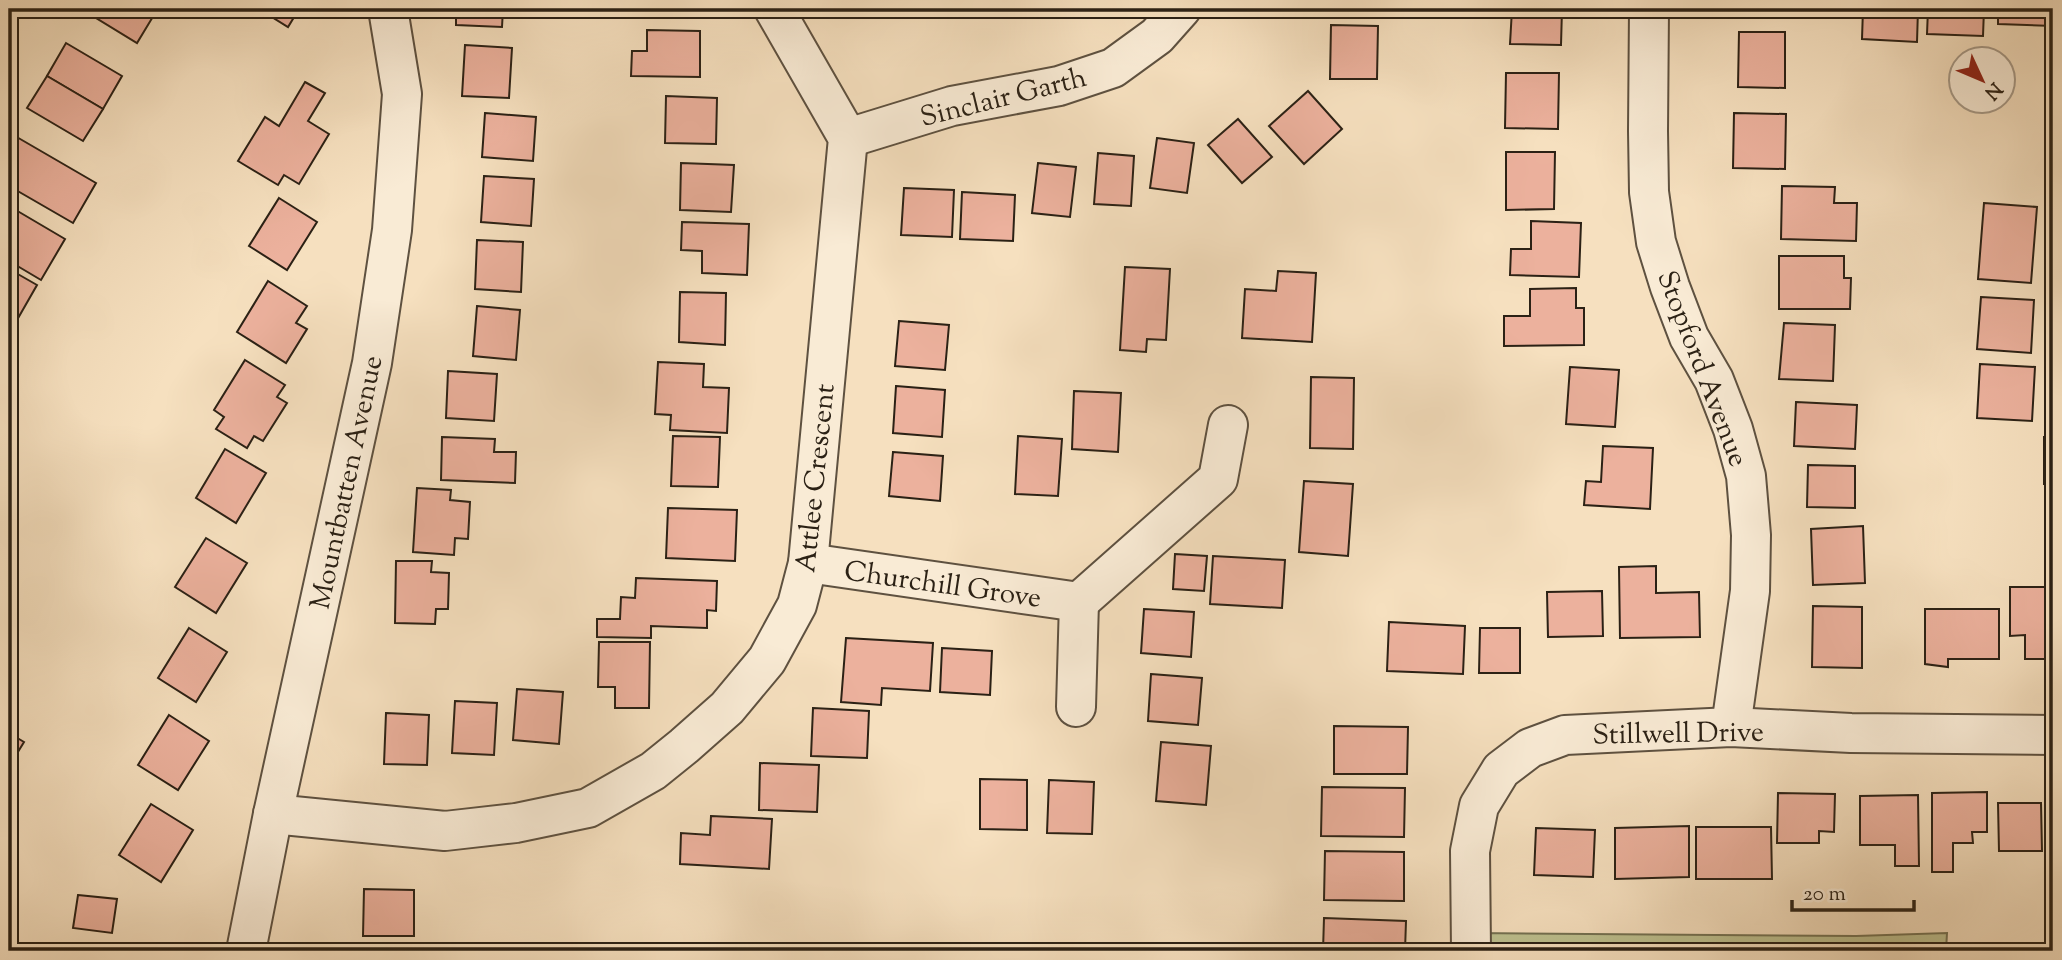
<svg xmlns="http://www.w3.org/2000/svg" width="2062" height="960" viewBox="0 0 2062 960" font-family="'Sorts Mill Goudy',serif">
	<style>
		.green { fill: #bec291; stroke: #747253; stroke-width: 2 }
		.building { fill: #ecb19d; stroke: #2b2115; stroke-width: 2 }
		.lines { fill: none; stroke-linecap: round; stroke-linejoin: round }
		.minor-casing { stroke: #5e5140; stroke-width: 42 }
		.minor { stroke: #f9ebd5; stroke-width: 38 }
		.labels { text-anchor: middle; stroke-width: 5; stroke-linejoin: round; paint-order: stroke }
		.street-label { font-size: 28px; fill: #2b2115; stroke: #f9ebd5 }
	</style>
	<rect width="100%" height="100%" fill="#f6e0bf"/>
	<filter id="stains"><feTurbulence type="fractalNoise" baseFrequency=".00286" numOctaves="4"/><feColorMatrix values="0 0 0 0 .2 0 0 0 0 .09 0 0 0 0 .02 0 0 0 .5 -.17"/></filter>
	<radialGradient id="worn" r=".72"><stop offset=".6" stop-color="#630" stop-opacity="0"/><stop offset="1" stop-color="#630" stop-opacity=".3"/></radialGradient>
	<path class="green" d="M1472,933L1856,936L1947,933L1946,951H1471Z"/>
	<g class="building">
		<path d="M84,9H156L157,10L137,43L83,10Z"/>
		<path d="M259,9H299L288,27Z"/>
		<path d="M456,9H503L502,27L456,25Z"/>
		<path d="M632,9H682V11Z"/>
		<path d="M1512,9H1562L1561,45L1510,44Z"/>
		<path d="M1863,9H1918L1917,42L1862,39Z"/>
		<path d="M1928,9H1984L1983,36L1927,34Z"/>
		<path d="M1998,9H2053V26L1998,24Z"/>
		<path d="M1331,25L1378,26L1377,79H1330Z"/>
		<path d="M647,30L700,31V77L631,76L632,51H647Z"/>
		<path d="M1739,32H1785V88L1738,87Z"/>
		<path d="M66,43L122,76L103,109L47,76Z"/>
		<path d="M465,45L512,48L509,98L462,96Z"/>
		<path d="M1506,73H1559L1558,129L1505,128Z"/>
		<path d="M47,76L103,109L83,141L27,108Z"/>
		<path d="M305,82L325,93L308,121L329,134L299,184L284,175L278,185L238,161L265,117L279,126Z"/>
		<path d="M1308,91L1342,129L1304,164L1269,126Z"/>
		<path d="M666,96L717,98L716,144L665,143Z"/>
		<path d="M485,113L536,117L533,161L482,157Z"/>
		<path d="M1734,113L1786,114L1785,169L1733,168Z"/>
		<path d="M1238,119L1272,157L1242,183L1208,145Z"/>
		<path d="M15,136L96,183L73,223L9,186V146Z"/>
		<path d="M1157,138L1194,143L1187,193L1150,188Z"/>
		<path d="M1506,152H1555L1554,209L1506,210Z"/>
		<path d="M1098,153L1134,156L1131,206L1094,204Z"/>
		<path d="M681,163L734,165L731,212L680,210Z"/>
		<path d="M1038,163L1076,167L1070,217L1032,213Z"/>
		<path d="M484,176L534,179L531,226L481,222Z"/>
		<path d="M1782,186L1835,187L1834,203H1857L1856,241L1781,239Z"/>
		<path d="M904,188L954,190L952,237L901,235Z"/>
		<path d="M962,192L1015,195L1013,241L960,239Z"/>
		<path d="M279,198L317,222L287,270L249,246Z"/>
		<path d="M1984,203L2037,207L2031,283L1978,279Z"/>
		<path d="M9,206L65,239L41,280L9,261Z"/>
		<path d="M1531,221L1581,223L1579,277L1510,275L1511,249H1531Z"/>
		<path d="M682,222L749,224L747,275L702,273V251L681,250Z"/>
		<path d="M477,240L523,242L521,292L475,289Z"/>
		<path d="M1779,256H1844V278H1851L1850,309H1779Z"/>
		<path d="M1125,267L1170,269L1166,340L1147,339L1146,352L1120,350Z"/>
		<path d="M9,269L37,285L9,334Z"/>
		<path d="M1278,271L1316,273L1312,342L1242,338L1245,289L1276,291Z"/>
		<path d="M268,281L307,306L296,323L307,329L286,363L237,332Z"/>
		<path d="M1576,288V308H1584V345L1504,346V316H1530V289Z"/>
		<path d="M680,292L726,293L725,345L679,342Z"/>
		<path d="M1981,297L2034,300L2031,353L1977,349Z"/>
		<path d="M477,306L520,310L516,360L473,356Z"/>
		<path d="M899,321L949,325L945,370L895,366Z"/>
		<path d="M1784,323L1835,325L1833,381L1779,379Z"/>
		<path d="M245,360L285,385L277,397L287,403L263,441L254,436L247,448L216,429L224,417L214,410Z"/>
		<path d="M658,362L704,364L703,387L729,388L727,433L670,430L671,415L655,414Z"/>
		<path d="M1980,364L2035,367L2032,421L1977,418Z"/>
		<path d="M1570,367L1619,370L1615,427L1566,424Z"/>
		<path d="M448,371L497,374L494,421L446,418Z"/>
		<path d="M1311,377L1354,378L1353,449L1310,448Z"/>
		<path d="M896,386L945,390L942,437L893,433Z"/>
		<path d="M1074,391L1121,393L1118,452L1072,449Z"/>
		<path d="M1796,402L1857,405L1855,449L1794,446Z"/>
		<path d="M673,436L720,437L718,487L671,486Z"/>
		<path d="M1018,436L1062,439L1058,496L1015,494Z"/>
		<path d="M442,437L495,439L494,452H516L515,483L441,480Z"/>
		<rect x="2044" y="437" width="9" height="47"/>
		<path d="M1603,446L1653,448L1650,509L1584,505L1586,481L1601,482Z"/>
		<path d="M225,449L266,473L236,523L196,498Z"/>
		<path d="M893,452L943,456L940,501L889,496Z"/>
		<path d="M1808,465L1855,466V508L1807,507Z"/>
		<path d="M1304,481L1353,484L1348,556L1299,552Z"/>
		<path d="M417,488L451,490L450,500L470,502L468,539L455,538L454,555L413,552Z"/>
		<path d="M668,508L737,510L735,561L666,558Z"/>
		<path d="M1863,526L1865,583L1813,585L1811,529Z"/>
		<path d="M206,538L247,563L216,613L175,587Z"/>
		<path d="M1175,554L1207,556L1204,591L1173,589Z"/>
		<path d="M1213,556L1285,560L1282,608L1210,604Z"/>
		<path d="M396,561H432L431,572L449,573L448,609H436L435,624L395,623Z"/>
		<path d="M1656,566V593L1699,592L1700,637L1620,638L1619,567Z"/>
		<path d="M636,578L717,581L716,611L707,610V628L651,626V638L597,637V619H620L621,597L635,598Z"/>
		<path d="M2010,587H2045V608H2053V659H2025V635L2010,636Z"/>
		<path d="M1602,591L1603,636L1548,637L1547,592Z"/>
		<path d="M1813,606L1862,607V668L1812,667Z"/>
		<path d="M1144,609L1194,612L1191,657L1141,653Z"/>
		<path d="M1925,609H1999V659H1948V667L1925,664Z"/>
		<path d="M1389,622L1465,626L1463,674L1387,671Z"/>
		<path d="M189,628L227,652L196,702L158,678Z"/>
		<path d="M1480,628H1520V673H1479Z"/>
		<path d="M846,638L933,643L930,691L882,688L881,705L841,702Z"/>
		<path d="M599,642H650L649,708H615V687H598Z"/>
		<path d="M942,648L992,651L990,695L940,692Z"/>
		<path d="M1151,674L1202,678L1198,725L1148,721Z"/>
		<path d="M517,689L563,692L559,744L513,740Z"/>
		<path d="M455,701L497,703L494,755L452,753Z"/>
		<path d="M813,708L869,711L867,758L811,756Z"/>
		<path d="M386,713L429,715L427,765L384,764Z"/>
		<path d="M169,715L209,741L178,790L138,765Z"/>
		<path d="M1334,726L1408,727L1407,774H1334Z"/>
		<path d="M9,733L24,742L13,760L9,758Z"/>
		<path d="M1161,742L1211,746L1206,805L1156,801Z"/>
		<path d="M760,763L819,765L817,812L759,810Z"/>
		<path d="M980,779L1027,780V830L980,829Z"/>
		<path d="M1049,780L1094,782L1092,834L1047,833Z"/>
		<path d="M1322,787L1405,788L1404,837L1321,836Z"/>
		<path d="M1987,792V832H1972L1973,843H1953V872H1932V793Z"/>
		<path d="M1778,793L1835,794L1834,832L1819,831V843H1777Z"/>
		<path d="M1918,795L1919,866H1895V845H1860V796Z"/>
		<path d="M1998,803H2041L2042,851H1999Z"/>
		<path d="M151,804L193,830L161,882L119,855Z"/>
		<path d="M711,816L772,819L769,869L680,864L681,833L710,835Z"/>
		<path d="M1689,826V877L1615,879V828Z"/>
		<path d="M1696,827H1771L1772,879H1696Z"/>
		<path d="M1536,828L1595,830L1593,877L1534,875Z"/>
		<path d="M1325,851L1404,852V901L1324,900Z"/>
		<path d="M364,889L414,890V936H363Z"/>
		<path d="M78,895L117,899L112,933L73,928Z"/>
		<path d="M1324,918L1406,921L1405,951H1323Z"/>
		<path d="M371,945L422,946V951H371Z"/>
		<path d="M38,947L69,951H38Z"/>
	</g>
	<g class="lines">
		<g class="minor-casing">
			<g id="minor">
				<path d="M1649,9L1648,131L1649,192L1656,242L1670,287L1689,337L1714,380L1733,429L1746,476L1751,535L1750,591L1731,727"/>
				<path d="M848,138L952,106L1059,86L1113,68L1157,36L1181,9"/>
				<path d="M808,563L1079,602L1218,479L1228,425"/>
				<path d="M1076,707L1079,602"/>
				<path d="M273,814L445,831L516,823L588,808L653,771L684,746L727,708L767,660L797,605L808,563L848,138L774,9"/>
				<path d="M246,951L273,814L372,363L392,230L402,94L388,9"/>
				<path d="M1471,951L1470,851L1479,806L1501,770L1530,748L1565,735L1731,727L1851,733L2053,735"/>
			</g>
		</g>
		<use href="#minor" class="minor"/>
	</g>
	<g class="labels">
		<g class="street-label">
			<text transform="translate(1003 96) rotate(-14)" y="10">Sinclair Garth</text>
			<text transform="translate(1704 368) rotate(69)" y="10">Stopford Avenue</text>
			<text transform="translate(814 478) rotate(-84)" y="10">Attlee Crescent</text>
			<text transform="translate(345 482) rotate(-78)" y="10">Mountbatten Avenue</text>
			<text transform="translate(943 583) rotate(8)" y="10">Churchill Grove</text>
			<text transform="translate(1678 732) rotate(-1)" y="10">Stillwell Drive</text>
		</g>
	</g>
	<rect width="2062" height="960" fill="none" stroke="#f6e0bf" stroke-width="35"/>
	<rect x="10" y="10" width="2041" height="939" fill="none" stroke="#2b2115" stroke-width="3.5"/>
	<rect x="18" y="18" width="2027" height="925" fill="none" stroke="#2b2115" stroke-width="2"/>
	<g transform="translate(1982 80) rotate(134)"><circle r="33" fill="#f9ebd5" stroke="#a79a88" stroke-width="2"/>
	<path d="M0-5L12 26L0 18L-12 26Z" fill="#8f2418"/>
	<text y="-10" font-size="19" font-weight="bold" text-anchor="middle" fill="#2b2115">N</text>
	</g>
	<path d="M1792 900v10h122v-10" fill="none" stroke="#2b2115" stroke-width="3.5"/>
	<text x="1803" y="900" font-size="21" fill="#2b2115" stroke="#f9ebd5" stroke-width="5" paint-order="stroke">20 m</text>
	<rect width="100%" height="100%" filter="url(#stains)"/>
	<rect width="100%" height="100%" fill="url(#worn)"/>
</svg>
